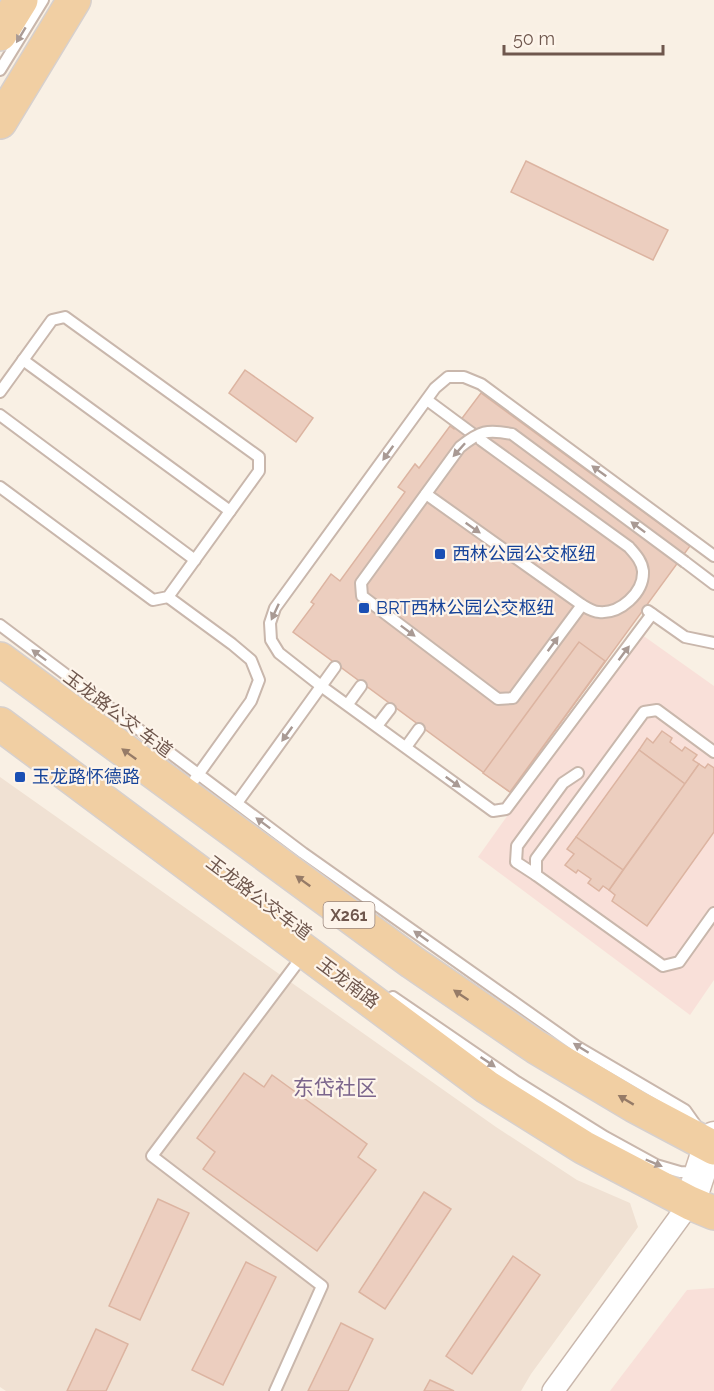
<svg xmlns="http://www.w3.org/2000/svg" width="714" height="1391" viewBox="0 0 714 1391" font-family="Raleway,'Noto Sans SC',sans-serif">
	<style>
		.residential { fill: #f0e1d3 }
		.commercial { fill: #f9e0d9 }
		.building { fill: #eccebf; stroke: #dcb4a1; stroke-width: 1.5 }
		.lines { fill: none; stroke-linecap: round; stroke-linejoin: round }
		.lane-casing { stroke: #c9b7ac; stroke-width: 14 }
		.street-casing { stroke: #c9b7ac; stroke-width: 24 }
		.secondary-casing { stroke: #ceb9ac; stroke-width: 33 }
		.primary-casing { stroke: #d7d0cd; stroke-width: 36 }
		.lane { stroke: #fff; stroke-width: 10 }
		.street { stroke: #fff; stroke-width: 21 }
		.secondary { stroke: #fff; stroke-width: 30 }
		.primary { stroke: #f1cfa3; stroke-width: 33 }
		.lane-bridge-casing { stroke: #c9b7ac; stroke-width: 14; stroke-linecap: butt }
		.lane-bridge { stroke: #fff; stroke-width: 10 }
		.oneway { fill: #a99a94 }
		.oneway2 { fill: #967b67 }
		.transit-dot { fill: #1a4fb4; stroke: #fdf4ea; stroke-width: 2 }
		.labels { text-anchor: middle; stroke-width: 4.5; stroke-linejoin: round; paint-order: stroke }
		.shield { fill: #fdf4ea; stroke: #9a867c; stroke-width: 1.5 }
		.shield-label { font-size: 16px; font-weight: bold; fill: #6f574d }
		.transit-label { font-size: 18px; fill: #164399; stroke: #fdf4ea; text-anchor: start }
		.street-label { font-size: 18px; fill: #6f574d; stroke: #fdf4ea }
		.quarter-label { font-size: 21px; fill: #7b658c; stroke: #fdf4ea }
	</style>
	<rect width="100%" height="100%" fill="#f9f0e4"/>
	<path class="residential" d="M0,777L496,1127L577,1180L630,1203L638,1227L531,1374L521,1391H6L0,1387Z"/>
	<g class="commercial">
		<path d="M638,632L714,686V980L690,1015L478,857Z"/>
		<path d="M714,1288V1391H610L687,1290Z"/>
	</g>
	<g class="building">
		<path d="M526,161L668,230L653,260L511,192Z"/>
		<path d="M245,370L313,418L296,442L229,393Z"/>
		<path d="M481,393L690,546L510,792L293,632L314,604L311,602L331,574L340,581L405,492L398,487L415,464L419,468L450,426L454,429Z"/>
		<path d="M579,642L605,661L510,792L483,773Z"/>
		<path d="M662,731L672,738L670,742L682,751L685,747L697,755L693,760L699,764L685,784L639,750L647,738L653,743Z"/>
		<path d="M639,750L685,784L623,870L576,837Z"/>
		<path d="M699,764L705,768L708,764L714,768V832L647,926L612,901L615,895L609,890Z"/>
		<path d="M576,837L623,870L609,890L603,886L599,891L588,883L591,879L578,870L576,873L565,865L574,854L567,849Z"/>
		<path d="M244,1073L264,1087L272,1075L367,1144L358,1157L376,1170L317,1251L203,1169L215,1152L197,1138Z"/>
		<path d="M424,1192L451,1209L385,1309L359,1292Z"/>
		<path d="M158,1199L189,1213L140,1320L109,1306Z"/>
		<path d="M513,1256L540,1275L472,1374L446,1356Z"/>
		<path d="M246,1262L276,1277L223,1385L192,1370Z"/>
		<path d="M341,1323L373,1339L348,1391H308Z"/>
		<path d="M96,1329L128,1344L106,1391H67Z"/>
		<path d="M430,1380L454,1391H424Z"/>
	</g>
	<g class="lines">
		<g class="lane-casing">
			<g id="lane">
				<path d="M0,70L43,0"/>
				<path d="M23,360L230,511"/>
				<path d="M0,392L52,320L65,317L259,457V471L168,597L153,600L0,487"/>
				<path d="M427,400L481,440"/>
				<path d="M0,415L195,560"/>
				<path d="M685,562L714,584"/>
				<path d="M168,597L232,644L251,660L259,680L251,701L195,779"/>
				<path d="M648,611L685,637L714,643"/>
				<path d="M652,614L506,809L493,811L321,686L279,653L271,640L270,623L275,608L435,388L448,377H464L481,384L714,556"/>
				<path d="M0,625L303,853L576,1046L685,1110L697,1127"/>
				<path d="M348,704L361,686"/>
				<path d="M377,726L390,709"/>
				<path d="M406,747L419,729"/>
				<path d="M714,752L657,710L644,712L536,859V875L663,966L679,962L714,913"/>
				<path d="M237,803L335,667"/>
				<path d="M536,875L516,862L517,846L563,783L578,773"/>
				<path d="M393,997L517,1082L605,1137L656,1165L680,1172L696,1173"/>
				<path d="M275,1391L322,1286L152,1156L304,954"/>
			</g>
		</g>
		<g class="street-casing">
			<path id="street" d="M553,1391L690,1203"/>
		</g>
		<g class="secondary-casing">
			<path id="secondary" d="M690,1203L709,1145L714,1137"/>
		</g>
		<g class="primary-casing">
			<g id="primary">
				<path d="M0,34L21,0"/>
				<path d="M0,122L74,0"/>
				<path d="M0,659L412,962L536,1047L635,1106L714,1148"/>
				<path d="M0,724L487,1087L583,1147L690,1203L714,1213"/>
			</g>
		</g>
		<use href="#lane" class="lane"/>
		<use href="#street" class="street"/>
		<use href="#secondary" class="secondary"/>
		<use href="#primary" class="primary"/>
		<g class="lane-bridge-casing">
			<g id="lane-bridge">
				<path d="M426,494L582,605C587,608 594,612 599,612C620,614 644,593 643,571C642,561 635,554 629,547L481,440"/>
				<path d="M582,605L513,698L498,699L362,596L361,583L460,447C480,431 487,429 512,434L685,562"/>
			</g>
		</g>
		<use href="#lane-bridge" class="lane-bridge"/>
	</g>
	<defs><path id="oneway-solid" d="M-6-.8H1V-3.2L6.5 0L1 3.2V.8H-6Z" transform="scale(1.5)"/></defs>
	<g class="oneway">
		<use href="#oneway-solid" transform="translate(21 35) rotate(121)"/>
		<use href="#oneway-solid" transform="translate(459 450) rotate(132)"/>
		<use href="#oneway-solid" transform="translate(388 453) rotate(126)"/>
		<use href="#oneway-solid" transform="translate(599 471) rotate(-144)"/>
		<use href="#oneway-solid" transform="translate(638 527) rotate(-143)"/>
		<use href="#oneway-solid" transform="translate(473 528) rotate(35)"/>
		<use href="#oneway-solid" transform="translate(275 612) rotate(115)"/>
		<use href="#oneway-solid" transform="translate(408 631) rotate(37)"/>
		<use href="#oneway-solid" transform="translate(553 644) rotate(-54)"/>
		<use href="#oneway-solid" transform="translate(624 653) rotate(-53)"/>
		<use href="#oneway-solid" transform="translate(39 655) rotate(-143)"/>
		<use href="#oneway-solid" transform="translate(287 734) rotate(126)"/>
		<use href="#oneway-solid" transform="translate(453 782) rotate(36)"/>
		<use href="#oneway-solid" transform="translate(263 823) rotate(-143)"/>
		<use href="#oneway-solid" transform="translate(421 936) rotate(-145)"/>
		<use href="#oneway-solid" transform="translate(581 1048) rotate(-148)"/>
		<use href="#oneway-solid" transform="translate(488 1062) rotate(34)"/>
		<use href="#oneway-solid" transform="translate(654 1163) rotate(23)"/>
	</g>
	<g class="oneway2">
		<use href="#oneway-solid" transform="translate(129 754) rotate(-144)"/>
		<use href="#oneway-solid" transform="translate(303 881) rotate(-144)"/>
		<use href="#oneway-solid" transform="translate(461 995) rotate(-146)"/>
		<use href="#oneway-solid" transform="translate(626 1100) rotate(-149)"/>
	</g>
	<g class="transit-dot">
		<rect x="434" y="548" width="12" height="12" rx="3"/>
		<rect x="358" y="602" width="12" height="12" rx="3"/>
		<rect x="14" y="771" width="12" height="12" rx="3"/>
	</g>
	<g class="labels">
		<rect class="shield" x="323.5" y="902" width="51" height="26" rx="4.5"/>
		<g class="shield-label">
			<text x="349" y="921">X261</text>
		</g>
		<g class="transit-label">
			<text x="452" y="560">西林公园公交枢纽</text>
			<text x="376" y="614">BRT西林公园公交枢纽</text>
			<text x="32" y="783">玉龙路怀德路</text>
		</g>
		<g class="street-label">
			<text transform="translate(118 714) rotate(37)" y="6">玉龙路公交 车道</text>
			<text transform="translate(259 898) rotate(37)" y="6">玉龙路公交车道</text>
			<text transform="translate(348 983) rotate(37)" y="6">玉龙南路</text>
		</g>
		<g class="quarter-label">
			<text x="335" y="1095">东岱社区</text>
		</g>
	</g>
	<path d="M504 45v9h159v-9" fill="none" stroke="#6f574d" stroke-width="3"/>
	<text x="513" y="45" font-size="18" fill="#6f574d" stroke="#fdf4ea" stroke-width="4.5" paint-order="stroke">50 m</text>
</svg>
